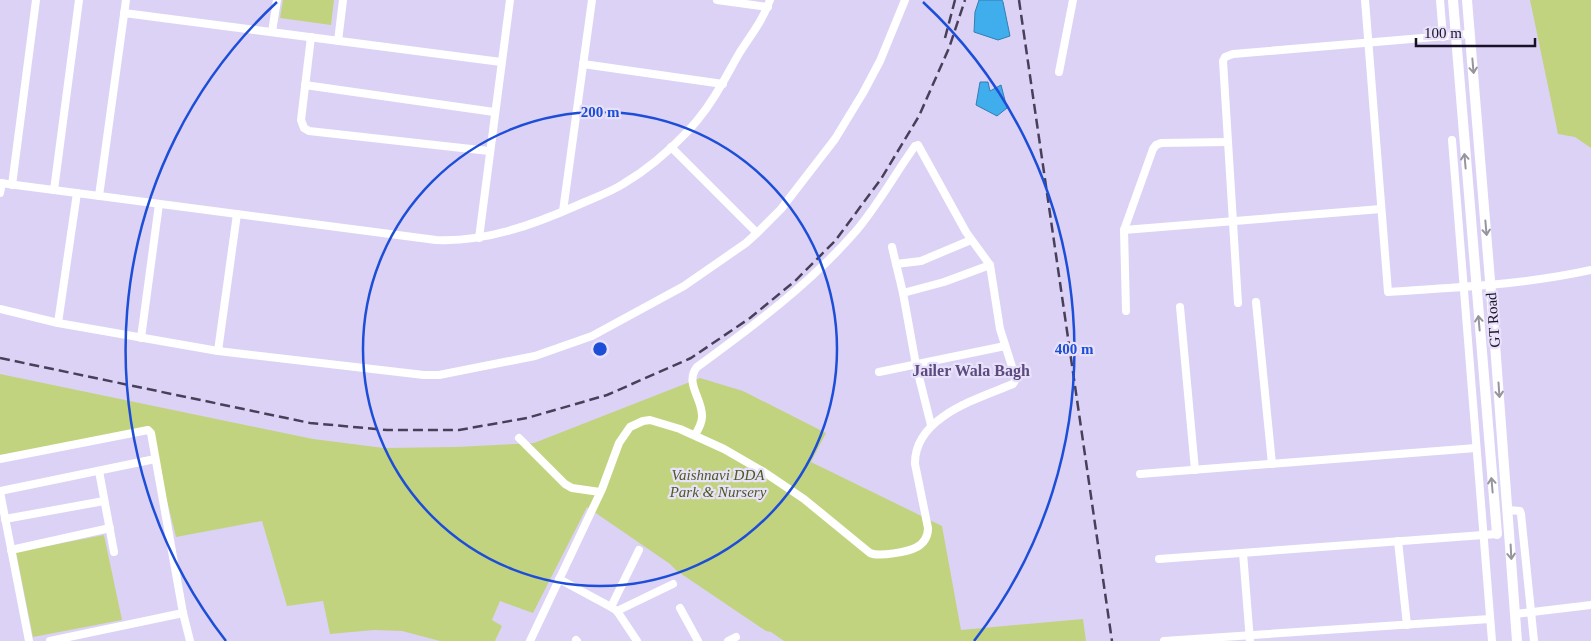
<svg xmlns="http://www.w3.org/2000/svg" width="1591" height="641" viewBox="0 0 1591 641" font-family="Georgia,serif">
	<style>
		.green { fill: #c2d37f }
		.water { fill: #40adec; stroke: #347eb1 }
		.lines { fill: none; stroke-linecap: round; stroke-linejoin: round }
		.street { stroke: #fff; stroke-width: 8 }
		.secondary { stroke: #fff; stroke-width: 10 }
		.rail { stroke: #484059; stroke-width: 2.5; stroke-dasharray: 10 5; stroke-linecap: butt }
		.oneway { stroke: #98949e }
		.ring { fill: none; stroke: #1d4ed8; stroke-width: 2.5 }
		.labels { text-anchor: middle; stroke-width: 4.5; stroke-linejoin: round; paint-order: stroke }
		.street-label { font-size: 15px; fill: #191127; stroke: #e8e1fa }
		.park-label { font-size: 15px; font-style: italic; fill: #4f5922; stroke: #e8e1fa }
		.neighbourhood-label { font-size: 16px; font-weight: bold; fill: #5d4b80; stroke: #e8e1fa }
		.centre { fill: #1d4ed8; stroke: #e8e1fa; stroke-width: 2.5 }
		.ring-label { font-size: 15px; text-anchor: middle; font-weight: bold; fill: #1d4ed8; stroke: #e8e1fa; stroke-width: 4.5; stroke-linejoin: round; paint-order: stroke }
	</style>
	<rect width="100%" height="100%" fill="#dcd2f6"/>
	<g class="green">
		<path d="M283,0H334L331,25L280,18Z"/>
		<path d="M1530,0H1591V148L1575,137L1558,134Z"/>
		<path d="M0,374L313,439L384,448L456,447L534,443L700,378L743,391L826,433L811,462L942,526L961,630L1083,619L1086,641H784L771,632L766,631L677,571L670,564L587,507L533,613L500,601L492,620L502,626L495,641H440L402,631L374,630L330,634L323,601L287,606L262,521L176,537L150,432L0,455Z"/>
		<path d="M104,535L122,620L33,637L16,552Z"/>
	</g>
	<g class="water">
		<path d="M979,0H1002L1003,2L1010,36L998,40L974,32L975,12Z"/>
		<path d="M980,82H988L990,91L1001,85L1007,108L997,116L976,105Z"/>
	</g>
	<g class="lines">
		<g class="street">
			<path d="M717,0L768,7"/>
			<path d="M1365,0L1388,292C1456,287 1524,285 1591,270"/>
			<path d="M1440,0L1443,37"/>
			<path d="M124,13L501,62"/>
			<path d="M272,32L277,0"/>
			<path d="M311,37L301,120L304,128L309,131L489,151"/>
			<path d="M338,41L343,0"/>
			<path d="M583,64L723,84"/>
			<path d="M1059,72L1073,0"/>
			<path d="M305,85L494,112"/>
			<path d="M1452,140L1492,641"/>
			<path d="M671,147L757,233"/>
			<path d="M0,183L436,240C486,242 533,225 578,205C593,198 609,193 623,184C647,170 669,151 688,131C701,117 713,100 723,82C729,72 734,62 740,52C752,33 762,22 770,0"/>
			<path d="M12,185L36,0"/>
			<path d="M54,190L79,0"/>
			<path d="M0,193L2,183"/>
			<path d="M77,193L58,323L218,351L424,375H439L535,356L592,336L684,286L746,243L757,233L781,209L835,139L863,93L880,61L905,0"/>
			<path d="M99,196L126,0"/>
			<path d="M563,211L592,0"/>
			<path d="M1124,230L1381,209"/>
			<path d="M479,238L510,0"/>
			<path d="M892,247L903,293L916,365L931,425"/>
			<path d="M896,264L921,261L971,240"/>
			<path d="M903,293L944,282L990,265"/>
			<path d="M1256,302L1272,464"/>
			<path d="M1238,303L1223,61L1225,57L1233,54L1470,34"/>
			<path d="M1180,307L1195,470"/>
			<path d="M0,309L58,323"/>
			<path d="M1126,311L1124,230L1153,149L1156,145L1161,143L1227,142"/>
			<path d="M141,338L159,204"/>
			<path d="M218,351L237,214"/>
			<path d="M879,372L1005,346"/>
			<path d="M519,438L565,484L572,488L600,492"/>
			<path d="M0,459L148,430L151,433L183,613L190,641"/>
			<path d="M99,471L114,552"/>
			<path d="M1140,474L1476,448"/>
			<path d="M0,491L155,459"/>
			<path d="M0,492L29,641"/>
			<path d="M1508,510L1520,511L1521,514L1534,641"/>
			<path d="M5,519L104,501"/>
			<path d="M1398,541L1407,625"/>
			<path d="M11,550L110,528"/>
			<path d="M1243,553L1250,641"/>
			<path d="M1159,559L1497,534"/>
			<path d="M559,579L611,607L617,611L637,641"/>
			<path d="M611,607L639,550"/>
			<path d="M680,608L698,641"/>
			<path d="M617,611L673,584"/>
			<path d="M1515,614L1591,605"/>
			<path d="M576,640L577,641"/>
			<path d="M50,641L183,613"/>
			<path d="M530,641L602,489L619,443L630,427L643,421L650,420L680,429L724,449L764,472L804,499L870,553C879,557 908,552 917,547C924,543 928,537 928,528L915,464C914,417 977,399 1013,384L1016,379L1000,329L990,265L966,232L918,145L915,146C895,174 878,205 856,231C810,284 753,326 697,367C684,383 703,399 702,417C702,423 698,430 695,435"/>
			<path d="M728,641L736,637"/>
			<path d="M1164,641L1490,619"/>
		</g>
		<g class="secondary">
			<path d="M1453,0L1497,534"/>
			<path d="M1467,0L1493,317L1517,641"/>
		</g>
		<g class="rail">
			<path d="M1019,0L1112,641"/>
			<path d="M945,38L955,0"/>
			<path d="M0,358L310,423L387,430H459L527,418L607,395L691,358L750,318L795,281L835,241L881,179L919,116L949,48L965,0"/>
		</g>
	</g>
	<defs><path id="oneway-shaft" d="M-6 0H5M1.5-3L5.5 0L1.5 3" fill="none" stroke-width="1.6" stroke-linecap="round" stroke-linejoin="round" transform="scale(1.25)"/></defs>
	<g class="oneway">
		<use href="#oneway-shaft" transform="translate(1473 66) rotate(85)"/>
		<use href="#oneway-shaft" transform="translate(1465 161) rotate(-95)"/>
		<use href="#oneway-shaft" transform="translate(1486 228) rotate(85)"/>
		<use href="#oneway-shaft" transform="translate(1479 323) rotate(-95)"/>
		<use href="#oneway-shaft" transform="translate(1499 390) rotate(86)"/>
		<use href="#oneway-shaft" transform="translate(1492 485) rotate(-95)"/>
		<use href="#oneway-shaft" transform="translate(1511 552) rotate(87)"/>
	</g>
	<g class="ring">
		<circle cx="600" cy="349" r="237"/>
		<path d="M226 641A474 474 0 0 1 277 2M923 2A474 474 0 0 1 974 641"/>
	</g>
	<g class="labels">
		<g class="street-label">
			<text transform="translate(1493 320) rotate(-94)" y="5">GT Road</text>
		</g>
		<g class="park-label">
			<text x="718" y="480">Vaishnavi DDA<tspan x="718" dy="17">Park &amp; Nursery</tspan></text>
		</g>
		<g class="neighbourhood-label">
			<text x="971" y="376">Jailer Wala Bagh</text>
		</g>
	</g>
	<circle cx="600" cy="349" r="8" class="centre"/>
	<g class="ring-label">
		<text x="600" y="117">200 m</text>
		<text x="1074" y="354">400 m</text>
	</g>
	<path d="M1416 38v8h119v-8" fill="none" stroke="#191127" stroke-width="2.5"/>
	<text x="1424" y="38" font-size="15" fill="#191127" stroke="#e8e1fa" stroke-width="4" paint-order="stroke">100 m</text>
</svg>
